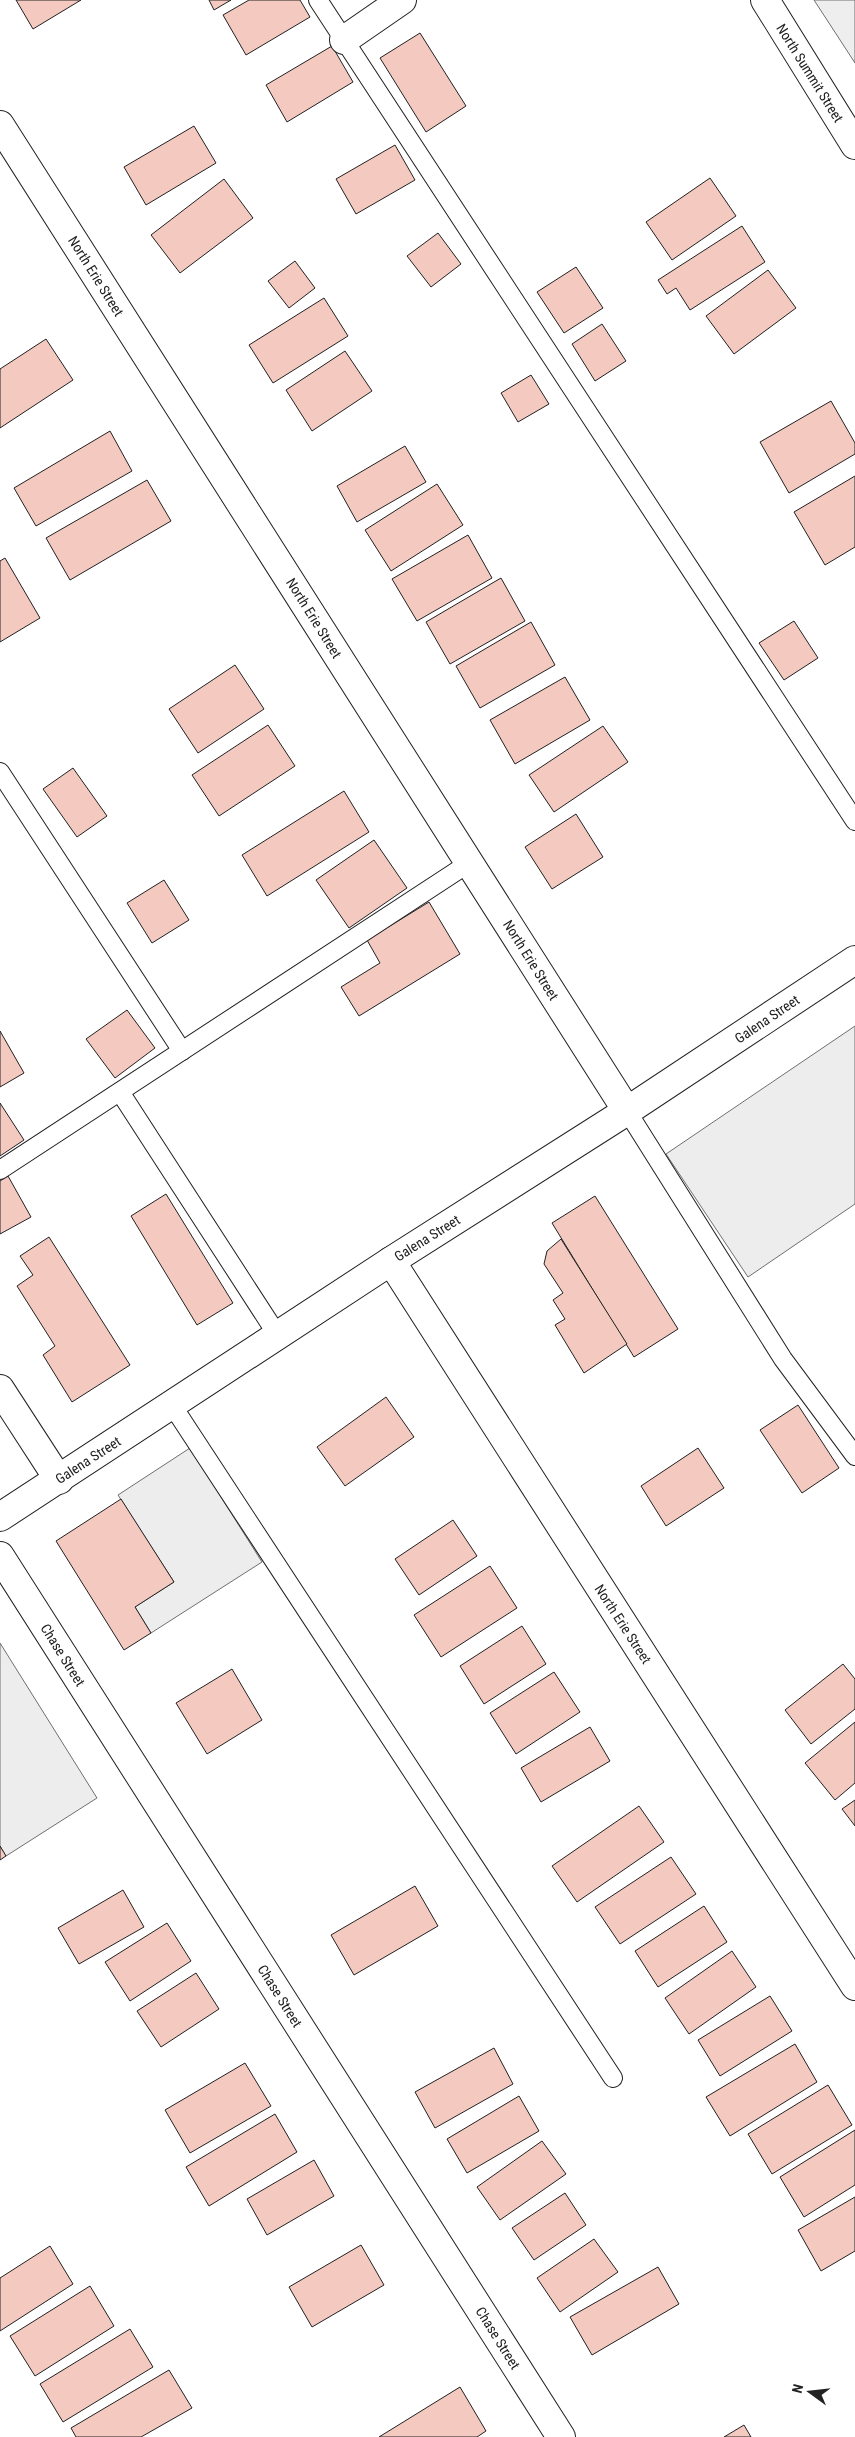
<svg xmlns="http://www.w3.org/2000/svg" width="855" height="2437" viewBox="0 0 855 2437" font-family="'Roboto Condensed',sans-serif">
	<style>
		.green { fill: #eee; stroke: #6f6f6f }
		.parking { fill: #ededed; stroke: #6f6f6f }
		.building { fill: #f3c9c0; stroke: #222 }
		.lines { fill: none; stroke-linecap: round; stroke-linejoin: round }
		.service-casing { stroke: #222; stroke-width: 20 }
		.minor-casing { stroke: #222; stroke-width: 30 }
		.tertiary-casing { stroke: #222; stroke-width: 30 }
		.secondary-casing { stroke: #222; stroke-width: 30 }
		.service { stroke: #fff; stroke-width: 18 }
		.minor { stroke: #fff; stroke-width: 28 }
		.tertiary { stroke: #fff; stroke-width: 28 }
		.secondary { stroke: #fff; stroke-width: 28 }
		.labels { text-anchor: middle; stroke-width: 4; stroke-linejoin: round; paint-order: stroke }
		.street-label { font-size: 14px; fill: #222; stroke: #fff }
	</style>
	<rect width="100%" height="100%" fill="#fff"/>
	<path class="green" d="M814,0H855V63Z"/>
	<g class="parking">
		<path d="M855,1026V1204L748,1277L666,1154Z"/>
		<path d="M190,1448L262,1562L151,1633L135,1607L174,1582L118,1495Z"/>
		<path d="M0,1643L97,1798L6,1856L0,1846Z"/>
	</g>
	<g class="building">
		<path d="M16,0H81L33,29Z"/>
		<path d="M209,0H231L214,10Z"/>
		<path d="M249,0H300L310,17L246,55L223,15Z"/>
		<path d="M420,33L466,106L426,132L380,58Z"/>
		<path d="M332,46L353,82L287,122L266,85Z"/>
		<path d="M194,126L216,163L146,205L124,167Z"/>
		<path d="M395,145L415,180L356,214L336,179Z"/>
		<path d="M710,178L736,216L672,260L646,222Z"/>
		<path d="M224,179L253,218L180,273L151,235Z"/>
		<path d="M742,226L765,262L690,310L676,288L667,294L658,280Z"/>
		<path d="M438,233L461,264L431,287L407,256Z"/>
		<path d="M295,261L315,288L289,308L268,281Z"/>
		<path d="M576,267L603,308L564,333L537,292Z"/>
		<path d="M768,270L796,308L734,354L706,316Z"/>
		<path d="M324,298L348,336L273,383L249,345Z"/>
		<path d="M602,324L626,361L595,381L572,344Z"/>
		<path d="M46,339L73,380L0,428V369Z"/>
		<path d="M345,351L372,391L312,431L286,390Z"/>
		<path d="M531,375L549,404L518,422L501,393Z"/>
		<path d="M831,401L855,443V454L789,493L760,442Z"/>
		<path d="M110,431L132,471L36,526L14,488Z"/>
		<path d="M405,446L426,482L357,522L337,486Z"/>
		<path d="M855,476V547L825,565L794,512Z"/>
		<path d="M147,480L171,521L70,580L46,538Z"/>
		<path d="M437,484L463,525L391,571L365,530Z"/>
		<path d="M468,535L492,578L417,621L392,579Z"/>
		<path d="M5,558L40,618L0,642V561Z"/>
		<path d="M501,578L525,621L450,664L426,622Z"/>
		<path d="M794,621L818,658L784,680L759,643Z"/>
		<path d="M531,622L555,665L480,708L456,666Z"/>
		<path d="M235,665L264,709L198,753L169,709Z"/>
		<path d="M565,677L590,720L515,764L490,720Z"/>
		<path d="M268,725L295,766L219,816L192,775Z"/>
		<path d="M603,726L628,762L554,812L529,775Z"/>
		<path d="M73,768L107,816L77,837L43,789Z"/>
		<path d="M344,791L369,832L267,896L242,855Z"/>
		<path d="M576,814L603,857L552,889L525,847Z"/>
		<path d="M374,840L407,888L349,928L316,880Z"/>
		<path d="M164,880L189,920L152,943L127,903Z"/>
		<path d="M429,902L460,954L359,1016L341,987L380,963L367,940Z"/>
		<path d="M127,1010L155,1048L115,1078L86,1039Z"/>
		<path d="M0,1031L24,1073L0,1087Z"/>
		<path d="M0,1103L24,1140L0,1156Z"/>
		<path d="M8,1176L31,1217L0,1234V1181Z"/>
		<path d="M166,1194L233,1303L197,1325L131,1216Z"/>
		<path d="M595,1196L678,1329L634,1357L552,1223Z"/>
		<path d="M49,1237L130,1365L72,1402L43,1355L55,1346L17,1286L33,1275L20,1256Z"/>
		<path d="M561,1239L627,1344L584,1373L555,1325L565,1319L553,1300L563,1293L544,1264L547,1251Z"/>
		<path d="M386,1397L414,1437L345,1486L317,1447Z"/>
		<path d="M798,1405L839,1468L802,1493L760,1430Z"/>
		<path d="M698,1448L724,1488L666,1526L641,1486Z"/>
		<path d="M121,1499L174,1582L135,1607L151,1633L124,1650L56,1541Z"/>
		<path d="M453,1520L477,1556L419,1595L395,1559Z"/>
		<path d="M490,1566L517,1608L441,1657L414,1615Z"/>
		<path d="M522,1626L546,1664L484,1704L460,1666Z"/>
		<path d="M843,1664L855,1679V1709L811,1744L785,1710Z"/>
		<path d="M232,1669L262,1720L207,1754L176,1703Z"/>
		<path d="M554,1672L580,1712L516,1754L490,1713Z"/>
		<path d="M855,1722V1783L835,1800L805,1763Z"/>
		<path d="M590,1727L610,1761L541,1802L521,1768Z"/>
		<path d="M855,1800V1826L842,1809Z"/>
		<path d="M639,1806L664,1842L577,1902L552,1866Z"/>
		<path d="M0,1846L6,1856L0,1860Z"/>
		<path d="M671,1857L696,1894L620,1944L595,1907Z"/>
		<path d="M415,1886L438,1926L354,1975L331,1935Z"/>
		<path d="M123,1890L144,1927L79,1964L58,1928Z"/>
		<path d="M704,1906L727,1942L658,1987L635,1951Z"/>
		<path d="M167,1923L191,1961L130,2001L105,1962Z"/>
		<path d="M732,1951L756,1987L689,2034L665,1998Z"/>
		<path d="M196,1973L219,2009L161,2047L137,2011Z"/>
		<path d="M770,1996L792,2031L720,2076L698,2040Z"/>
		<path d="M795,2044L817,2082L730,2136L706,2097Z"/>
		<path d="M494,2048L513,2084L435,2128L415,2092Z"/>
		<path d="M245,2063L271,2106L190,2153L165,2110Z"/>
		<path d="M828,2085L852,2125L772,2174L748,2134Z"/>
		<path d="M519,2096L539,2131L467,2173L447,2139Z"/>
		<path d="M275,2114L297,2152L209,2206L186,2167Z"/>
		<path d="M855,2130V2185L804,2217L780,2177Z"/>
		<path d="M542,2141L566,2174L500,2220L477,2187Z"/>
		<path d="M314,2160L334,2196L267,2235L247,2199Z"/>
		<path d="M565,2193L586,2225L534,2260L512,2228Z"/>
		<path d="M855,2197V2251L821,2271L798,2230Z"/>
		<path d="M594,2239L618,2272L560,2312L537,2278Z"/>
		<path d="M361,2245L384,2285L312,2327L289,2287Z"/>
		<path d="M50,2246L73,2284L0,2331V2278Z"/>
		<path d="M658,2267L679,2304L592,2355L570,2317Z"/>
		<path d="M90,2286L114,2326L35,2376L10,2336Z"/>
		<path d="M130,2329L153,2367L63,2422L40,2384Z"/>
		<path d="M169,2370L192,2408L141,2437H76L71,2428Z"/>
		<path d="M460,2387L486,2431L477,2437H379Z"/>
		<path d="M744,2425L751,2437H724Z"/>
	</g>
	<g class="lines">
		<g class="service-casing">
			<g id="service">
				<path d="M318,0L855,821"/>
				<path d="M0,772L182,1051"/>
				<path d="M120,1092L278,1336"/>
				<path d="M627,1111L783,1359L855,1456"/>
				<path d="M0,1170L469,863"/>
				<path d="M172,1405L613,2078"/>
			</g>
		</g>
		<g class="minor-casing">
			<g id="minor">
				<path d="M344,40L402,0"/>
				<path d="M0,125L627,1111"/>
				<path d="M0,1389L59,1480"/>
				<path d="M0,1556L561,2437"/>
			</g>
		</g>
		<g class="tertiary-casing">
			<path id="tertiary" d="M391,1261L855,1986"/>
		</g>
		<g class="secondary-casing">
			<g id="secondary">
				<path d="M765,0L855,145"/>
				<path d="M0,1517L391,1261L627,1111L855,960"/>
			</g>
		</g>
		<use href="#service" class="service"/>
		<use href="#minor" class="minor"/>
		<use href="#tertiary" class="tertiary"/>
		<use href="#secondary" class="secondary"/>
	</g>
	<g class="labels">
		<g class="street-label">
			<text transform="translate(810 73) rotate(58)" y="5">North Summit Street</text>
			<text transform="translate(96 276) rotate(58)" y="5">North Erie Street</text>
			<text transform="translate(314 618) rotate(58)" y="5">North Erie Street</text>
			<text transform="translate(531 960) rotate(58)" y="5">North Erie Street</text>
			<text transform="translate(767 1019) rotate(-34)" y="5">Galena Street</text>
			<text transform="translate(427 1238) rotate(-32)" y="5">Galena Street</text>
			<text transform="translate(88 1460) rotate(-33)" y="5">Galena Street</text>
			<text transform="translate(623 1624) rotate(57)" y="5">North Erie Street</text>
			<text transform="translate(63 1655) rotate(58)" y="5">Chase Street</text>
			<text transform="translate(280 1996) rotate(58)" y="5">Chase Street</text>
			<text transform="translate(498 2338) rotate(58)" y="5">Chase Street</text>
		</g>
	</g>
	<g transform="translate(810 2392) rotate(285)" stroke="#ffffff" stroke-width="4" paint-order="stroke">
	<path d="M0-4L9 19L0 12L-9 19Z" fill="#222222"/>
	<text y="-8" font-size="14" font-weight="bold" text-anchor="middle" fill="#222222">N</text>
	</g>
</svg>
